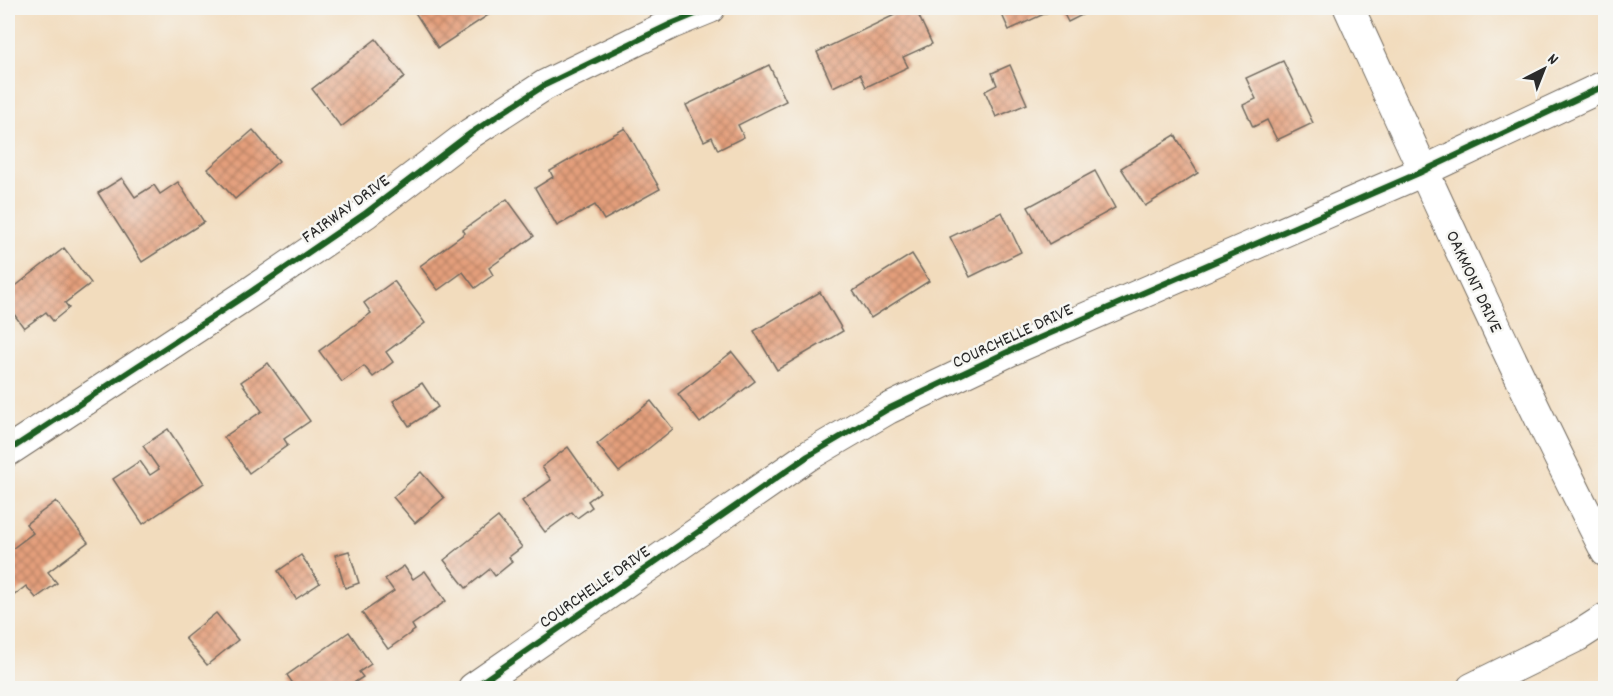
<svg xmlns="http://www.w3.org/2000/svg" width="1613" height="696" viewBox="0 0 1613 696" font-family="Dekko,sans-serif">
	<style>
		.building { fill: url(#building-cross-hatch) }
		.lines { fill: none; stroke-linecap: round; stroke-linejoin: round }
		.minor-casing { stroke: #71695e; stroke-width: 32 }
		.minor { stroke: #fff; stroke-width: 30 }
		.cycleway-casing { stroke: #f6f6f2; stroke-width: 10 }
		.cycleway { stroke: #1b5e20; stroke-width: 6 }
		.labels { text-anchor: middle; stroke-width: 5; stroke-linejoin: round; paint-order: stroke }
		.street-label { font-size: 18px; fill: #2b2b2b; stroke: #f6f6f2 }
	</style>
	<defs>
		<pattern id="building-cross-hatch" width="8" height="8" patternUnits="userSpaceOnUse" patternTransform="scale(1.5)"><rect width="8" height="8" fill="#e49f7b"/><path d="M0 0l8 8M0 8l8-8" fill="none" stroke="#b98265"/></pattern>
	</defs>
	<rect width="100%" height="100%" fill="#f6f6f2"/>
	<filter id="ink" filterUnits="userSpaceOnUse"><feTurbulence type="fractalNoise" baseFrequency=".0167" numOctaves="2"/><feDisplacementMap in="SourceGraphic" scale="12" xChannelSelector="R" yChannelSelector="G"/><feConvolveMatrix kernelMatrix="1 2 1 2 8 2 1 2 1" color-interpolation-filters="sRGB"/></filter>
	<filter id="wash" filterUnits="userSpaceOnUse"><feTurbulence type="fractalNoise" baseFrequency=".008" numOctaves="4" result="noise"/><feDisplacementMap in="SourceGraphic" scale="24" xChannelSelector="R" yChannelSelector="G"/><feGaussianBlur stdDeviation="1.35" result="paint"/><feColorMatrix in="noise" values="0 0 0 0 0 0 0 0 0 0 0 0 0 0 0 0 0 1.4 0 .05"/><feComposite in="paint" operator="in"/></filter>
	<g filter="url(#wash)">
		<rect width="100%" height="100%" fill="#f2dcbd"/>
		<g id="blocks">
			<g class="building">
				<path d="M419,8H499L438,48L414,11Z"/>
				<path d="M909,8H915L932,44L903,57L908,67L866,87L860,74L833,87L817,52Z"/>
				<path d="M999,8H1057L1009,30Z"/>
				<path d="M1061,8H1091L1092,10L1068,22Z"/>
				<path d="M376,39L405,77L341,127L312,89Z"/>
				<path d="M1283,61L1313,123L1277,140L1267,120L1253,127L1243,105L1256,99L1246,78Z"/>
				<path d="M769,65L786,101L738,125L744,137L718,150L712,137L704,141L686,105Z"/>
				<path d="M1010,65L1027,104L996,117L985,91L997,85L992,73Z"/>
				<path d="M625,128L660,189L604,220L595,205L557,226L535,188L553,177L550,171Z"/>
				<path d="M253,130L279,161L235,199L208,169Z"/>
				<path d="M1175,135L1198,173L1145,206L1121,168Z"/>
				<path d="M1095,171L1115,208L1049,244L1028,207Z"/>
				<path d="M122,178L135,197L154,185L160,194L178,182L204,222L142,262L98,193Z"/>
				<path d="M507,199L534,236L489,268L493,275L475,288L463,272L438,290L420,266L465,233L463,230Z"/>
				<path d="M1002,212L1021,252L970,277L950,237Z"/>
				<path d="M64,248L91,283L65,303L69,308L53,321L46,312L24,328L8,306V292Z"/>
				<path d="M912,254L929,281L871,318L853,291Z"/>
				<path d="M394,281L425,323L386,352L393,362L373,377L364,366L342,382L319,351L371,313L364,303Z"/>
				<path d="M820,292L843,331L777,370L754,331Z"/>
				<path d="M732,352L755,381L700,423L678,394Z"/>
				<path d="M268,363L310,421L284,439L288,445L249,473L224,437L262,411L241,382Z"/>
				<path d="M422,383L438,407L409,426L393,401Z"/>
				<path d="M651,401L673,429L619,472L597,444Z"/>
				<path d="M168,429L204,483L143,524L113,479L140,461L150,475L159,469L143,446Z"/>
				<path d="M568,447L600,492L588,501L592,507L577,518L572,512L545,532L522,501L551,480L542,467Z"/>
				<path d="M421,472L444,498L415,523L393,497Z"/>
				<path d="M56,501L88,542L48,572L57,583L36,598L26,586L8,600V552L33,533L26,524Z"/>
				<path d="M498,517L522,547L509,557L512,562L495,576L490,569L466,588L444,560Z"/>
				<path d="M349,551L359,583L345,588L335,555Z"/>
				<path d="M301,555L320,583L296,599L278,571Z"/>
				<path d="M404,566L413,579L425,571L446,601L412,625L415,630L388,649L362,613L394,591L385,579Z"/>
				<path d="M216,613L238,640L207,665L185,638Z"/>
				<path d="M349,632L371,664L359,672L363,677L346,688H296L287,675Z"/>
			</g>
		</g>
	</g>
	<g filter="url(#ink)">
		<use href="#blocks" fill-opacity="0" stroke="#71695e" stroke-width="1.5"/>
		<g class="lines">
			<g class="minor-casing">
				<g id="minor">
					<path d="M1349,8C1432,190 1515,373 1606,552"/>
					<path d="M8,451L252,291L366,213L471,133L545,85L671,24L710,8"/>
					<path d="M473,688L808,456L888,409L1014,349L1419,173L1606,85"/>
					<path d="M1472,688L1578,636L1606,618"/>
				</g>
			</g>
			<use href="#minor" class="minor"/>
			<g class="cycleway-casing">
				<g id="cycleway">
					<path d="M8,451L252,291L366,213L471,133L545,85L671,24L710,8"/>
					<path d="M473,688L808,456L888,409L1014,349L1419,173L1606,85"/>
				</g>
			</g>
			<use href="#cycleway" class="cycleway"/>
		</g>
	</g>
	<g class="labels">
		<g class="street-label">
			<text transform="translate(345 208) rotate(-36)" y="6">FAIRWAY DRIVE</text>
			<text transform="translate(1475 281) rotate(65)" y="6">OAKMONT DRIVE</text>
			<text transform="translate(1012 335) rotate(-25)" y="6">COURCHELLE DRIVE</text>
			<text transform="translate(594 586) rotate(-35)" y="6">COURCHELLE DRIVE</text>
		</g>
	</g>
	<rect width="1613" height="696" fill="none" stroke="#f6f6f2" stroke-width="30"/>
	<g transform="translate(1544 69) rotate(42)" stroke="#f6f6f2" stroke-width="4.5" paint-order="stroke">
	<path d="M0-4.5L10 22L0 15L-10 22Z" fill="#2b2b2b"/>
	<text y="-9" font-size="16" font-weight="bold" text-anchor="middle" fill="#2b2b2b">N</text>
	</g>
</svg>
